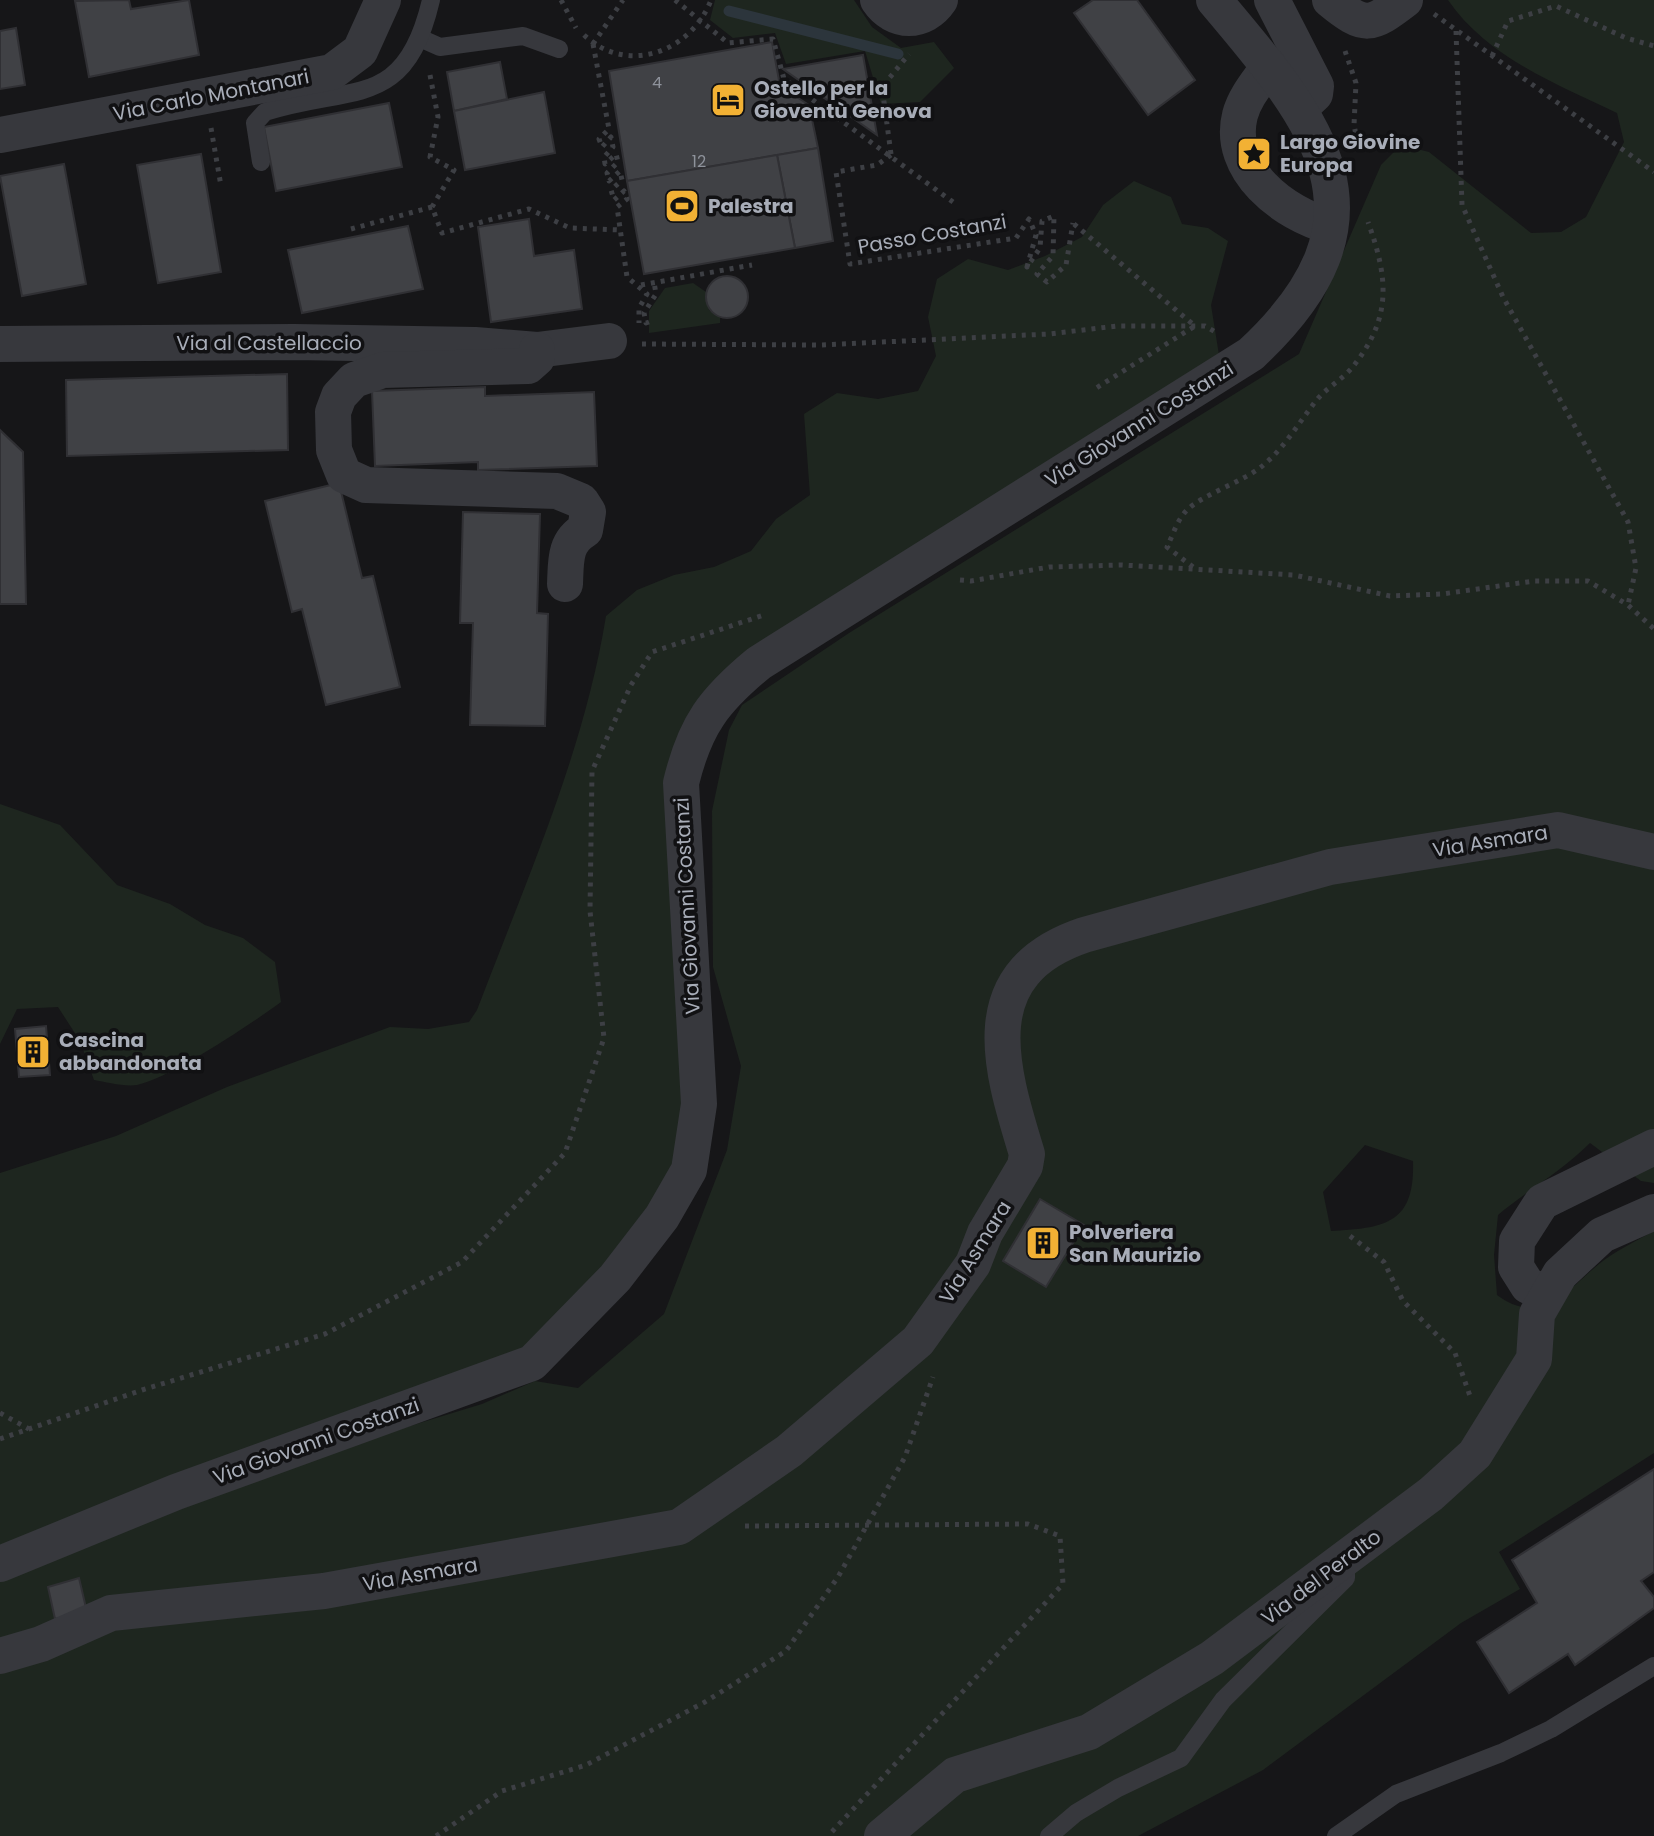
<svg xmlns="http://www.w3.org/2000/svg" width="1654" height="1836" viewBox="0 0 1654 1836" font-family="Poppins,sans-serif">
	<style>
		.green { fill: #1e261f; fill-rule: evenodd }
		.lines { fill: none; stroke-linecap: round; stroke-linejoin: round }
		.stream { stroke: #2c353c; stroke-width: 11 }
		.building { fill: #404145; stroke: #303034; stroke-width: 2 }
		.path { stroke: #3d3f44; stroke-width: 5; stroke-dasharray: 4 6; stroke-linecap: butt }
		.lane { stroke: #37383d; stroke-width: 18 }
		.street { stroke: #37383d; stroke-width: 36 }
		.labels { text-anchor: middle; stroke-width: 7; stroke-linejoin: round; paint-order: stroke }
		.number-label { font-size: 16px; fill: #8e929b }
		.poi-label { font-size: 20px; font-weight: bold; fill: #a8adb8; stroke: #111113; text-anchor: start }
		.street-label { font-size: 20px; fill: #a8adb8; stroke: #111113 }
	</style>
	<rect width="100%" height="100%" fill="#161618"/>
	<g class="green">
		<path d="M715,0H854L872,27L901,48L934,42L954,68L920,102L881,104L865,51L786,64L775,33L733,38L710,20Z"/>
		<path d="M1448,0H1654V1183L1641,1181L1590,1143C1562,1171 1528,1190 1498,1215L1494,1255L1497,1295C1542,1328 1567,1290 1599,1264C1615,1251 1636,1241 1654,1231V1453L1499,1552L1520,1589L1461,1623L1263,1770L1138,1836H0V1581L315,1455L482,1404L535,1381L578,1388L664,1314L727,1150L741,1066L713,967L712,811L729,730L742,705L849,633L1299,354L1381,165L1401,145L1429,152L1531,233L1561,232L1586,217L1624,142L1617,113C1556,84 1487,57 1448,0ZM1365,1145L1413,1161C1415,1224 1385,1228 1331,1231L1323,1192Z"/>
		<path d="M1134,181L1171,197L1182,224L1208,228L1228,241L1211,305L1219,355L748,650C700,690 679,718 665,780L682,1102L673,1165L648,1208L601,1268L521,1350L0,1547V1173L116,1136L227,1087L390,1027L428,1029L469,1022L477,1010C526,881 584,752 606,616L637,590L674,575L714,567L751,551L776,519L810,495L804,414L837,393L878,399L918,391L936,356L928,317L937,279L968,259L1008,270L1045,256L1082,237L1103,205Z"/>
		<path d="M693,283L706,292L709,310L720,317V323L649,333V311L665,288Z"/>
		<path d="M0,804L60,825L117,885L170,904L205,925L243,938L275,962L281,1002C251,1024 171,1078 137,1085C124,1087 106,1082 94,1080L80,1041L58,1007L17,1009L0,1044Z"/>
	</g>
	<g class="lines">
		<path class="stream" d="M729,11L898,54"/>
	</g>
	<g class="building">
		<path d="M129,0L131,9L189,0L199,55L89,77L75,1Z"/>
		<path d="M1093,0H1137L1195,80L1148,115L1074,13Z"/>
		<path d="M16,28L25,85L0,89V31Z"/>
		<path d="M772,42L780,86L809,105L818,148L627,181L609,71Z"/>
		<path d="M863,55L877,135L783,69Z"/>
		<path d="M500,62L507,99L454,111L447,72Z"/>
		<path d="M544,92L555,153L465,170L454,111Z"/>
		<path d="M389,103L402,167L276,191L264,127Z"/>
		<path d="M818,148L833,241L795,248L777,155Z"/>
		<path d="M201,154L221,272L158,283L137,165Z"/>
		<path d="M777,155L795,248L644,274L627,181Z"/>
		<path d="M64,164L86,284L22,296L0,176Z"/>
		<path d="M529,219L534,256L574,250L582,309L491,322L478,227Z"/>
		<path d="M408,226L423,289L302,313L288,250Z"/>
		<circle cx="727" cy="297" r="21"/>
		<path d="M287,374L288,450L67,456L66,380Z"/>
		<path d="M485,387V396L594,392L597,466L478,470V462L375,466L372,391Z"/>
		<path d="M0,430L23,452L26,604H0Z"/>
		<path d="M339,483L362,578L373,576L400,687L326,705L302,609L292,612L265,501Z"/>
		<path d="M463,512L540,514L537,613L548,614L545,726L470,725L473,623H460Z"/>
		<path d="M46,1026L50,1075L19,1077L15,1029Z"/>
		<path d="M1040,1199L1084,1225L1046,1287L1003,1261Z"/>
		<path d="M1654,1469V1572L1641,1581L1654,1597V1608L1575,1665L1568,1654L1509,1693L1477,1642L1537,1603L1512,1560Z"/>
		<path d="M79,1578L87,1612L55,1619L48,1587Z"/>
	</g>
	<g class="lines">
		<g class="path">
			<path d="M561,0L576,28"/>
			<path d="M675,0L728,43L773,39L784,79L953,202"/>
			<path d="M1434,14L1654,172"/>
			<path d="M1456,31L1462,205L1503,297L1628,522L1636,568L1628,605"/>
			<path d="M584,35C627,76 691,52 711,0"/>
			<path d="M593,44L609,129L599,139L602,147L611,137L613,147L604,157L605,164L616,154L618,162L607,173L609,181L620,171L622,180L611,190L614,200L624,191L627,199L617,207L627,277L647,294L639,308V323"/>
			<path d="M593,44L623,0"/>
			<path d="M1345,51L1356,83L1354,125L1359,150"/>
			<path d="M1492,56L1508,21L1556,6L1626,38L1654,46"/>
			<path d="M430,75L438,117L430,157L454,170L432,207L442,233L529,209L570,228L621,230"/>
			<path d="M211,128L221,186"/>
			<path d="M891,154L882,87L909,54"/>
			<path d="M891,155L877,165L836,172L850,264L1016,238L1029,219L1036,235L1027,267L1040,248L1042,221L1054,216L1053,256L1037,274L1047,282L1066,265L1073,223"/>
			<path d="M1074,224L1195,326L1093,390"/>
			<path d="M351,229L432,207"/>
			<path d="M641,285L752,265"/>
			<path d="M649,322L646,323L644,313L656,294L654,282"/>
			<path d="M642,344L821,345L1049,334L1117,326H1205L1217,333"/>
			<path d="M1193,567L1167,547C1173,535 1177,520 1187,510C1202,495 1242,482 1261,467C1283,450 1298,424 1315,402C1325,389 1340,381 1351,369C1392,319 1389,280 1368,222"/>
			<path d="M960,580L971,581L1049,567L1122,565L1294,575L1390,596L1442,594L1534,581H1588L1628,605L1654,629"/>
			<path d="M1350,1236L1384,1262L1403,1301L1455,1353L1470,1396"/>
			<path d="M0,1413L29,1429"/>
			<path d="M0,1439L142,1390L325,1334L462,1262L565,1153L604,1038L590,911L592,771L631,685L652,652L764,615"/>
			<path d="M745,1526L1028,1524L1060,1536L1063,1584L828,1836"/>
			<path d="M436,1836L502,1791L586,1765L705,1702L786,1651L838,1577L905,1457L933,1377"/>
		</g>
		<g class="lane">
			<path d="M422,39L440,47L523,36L559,49"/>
			<path d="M261,162L255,123L265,112C353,84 405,111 431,0"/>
			<path d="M1049,1836L1076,1813L1118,1788L1181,1758L1223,1700L1346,1578V1573"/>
			<path d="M1336,1836L1396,1794L1501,1753L1551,1729L1654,1666"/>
		</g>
		<g class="street">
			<path d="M878,0C894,24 924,24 940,0"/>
			<path d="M1272,0L1316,86L1315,94L1300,108"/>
			<path d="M1330,0C1365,29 1371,26 1405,0"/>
			<path d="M1269,66C1259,81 1245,96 1240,115C1226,170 1284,214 1330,226"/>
			<path d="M0,135L332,72L360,51L383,0"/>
			<path d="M0,344L294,342L475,345L537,350L609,341"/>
			<path d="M537,350V358L528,366L383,370L354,380L339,396L333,412L334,450L344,475L366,485L557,491L581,501L588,512L585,530C564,542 566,562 565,584"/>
			<path d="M1547,1292L1528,1286L1516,1267L1517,1241L1542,1202L1654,1147"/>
			<path d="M0,1564L176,1492L532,1363L615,1278L662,1217L689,1170L699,1104L681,783C695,725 714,700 759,663L1251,354C1398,217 1320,125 1214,0"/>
			<path d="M0,1656L41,1644L111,1613L324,1591L679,1527L789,1451L918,1341L973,1264L985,1233L1025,1166L1027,1154C1000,1066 971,973 1084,935L1330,867L1558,830L1654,852"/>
			<path d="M882,1836L955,1775L1089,1732L1212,1658L1431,1494L1475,1454L1534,1359L1537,1314L1560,1274L1602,1235L1654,1212"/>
		</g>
	</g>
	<defs>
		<g id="hotel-square" transform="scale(1.8)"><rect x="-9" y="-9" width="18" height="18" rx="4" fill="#f2b134" stroke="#111113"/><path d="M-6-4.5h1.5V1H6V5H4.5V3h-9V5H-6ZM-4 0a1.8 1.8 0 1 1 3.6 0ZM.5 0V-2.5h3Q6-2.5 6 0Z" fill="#111"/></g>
		<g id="sight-square" transform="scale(1.8)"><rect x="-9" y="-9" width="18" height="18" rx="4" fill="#f2b134" stroke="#111113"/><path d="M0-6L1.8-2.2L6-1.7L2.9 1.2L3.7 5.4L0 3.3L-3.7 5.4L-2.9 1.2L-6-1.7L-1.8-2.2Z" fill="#111"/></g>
		<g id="stadium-square" transform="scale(1.8)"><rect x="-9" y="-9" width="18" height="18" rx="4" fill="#f2b134" stroke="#111113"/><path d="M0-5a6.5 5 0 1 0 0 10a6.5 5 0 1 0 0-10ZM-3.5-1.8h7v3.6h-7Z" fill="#111"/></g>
		<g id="building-square" transform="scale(1.8)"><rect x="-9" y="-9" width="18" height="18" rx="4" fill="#f2b134" stroke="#111113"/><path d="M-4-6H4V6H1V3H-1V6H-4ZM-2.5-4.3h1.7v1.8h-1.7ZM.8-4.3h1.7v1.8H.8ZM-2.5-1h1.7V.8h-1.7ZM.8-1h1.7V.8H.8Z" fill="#111"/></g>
	</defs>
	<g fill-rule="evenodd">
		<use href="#hotel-square" x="728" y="100"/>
		<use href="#sight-square" x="1254" y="154"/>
		<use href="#stadium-square" x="682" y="206"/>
		<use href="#building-square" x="33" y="1052"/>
		<use href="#building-square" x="1043" y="1243"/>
	</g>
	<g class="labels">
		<g class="number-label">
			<text x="657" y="88">4</text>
			<text x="699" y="167">12</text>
		</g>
		<g class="poi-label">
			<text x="754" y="95">Ostello per la<tspan x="754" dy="23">Gioventù Genova</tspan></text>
			<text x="1280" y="149">Largo Giovine<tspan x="1280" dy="23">Europa</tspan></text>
			<text x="708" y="213">Palestra</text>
			<text x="59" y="1047">Cascina<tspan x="59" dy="23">abbandonata</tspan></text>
			<text x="1069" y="1239">Polveriera<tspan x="1069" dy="23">San Maurizio</tspan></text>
		</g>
		<g class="street-label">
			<text transform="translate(211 95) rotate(-11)" y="7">Via Carlo Montanari</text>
			<text transform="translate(932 234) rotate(-10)" y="7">Passo Costanzi</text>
			<text x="269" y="350">Via al Castellaccio</text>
			<text transform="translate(1139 424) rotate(-32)" y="7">Via Giovanni Costanzi</text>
			<text transform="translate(1490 841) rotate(-9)" y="7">Via Asmara</text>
			<text transform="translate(687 906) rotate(-93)" y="7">Via Giovanni Costanzi</text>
			<text transform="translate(975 1252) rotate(-58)" y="7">Via Asmara</text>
			<text transform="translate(316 1441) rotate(-20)" y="7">Via Giovanni Costanzi</text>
			<text transform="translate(420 1574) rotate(-10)" y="7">Via Asmara</text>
			<text transform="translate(1321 1577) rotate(-37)" y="7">Via del Peralto</text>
		</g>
	</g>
</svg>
